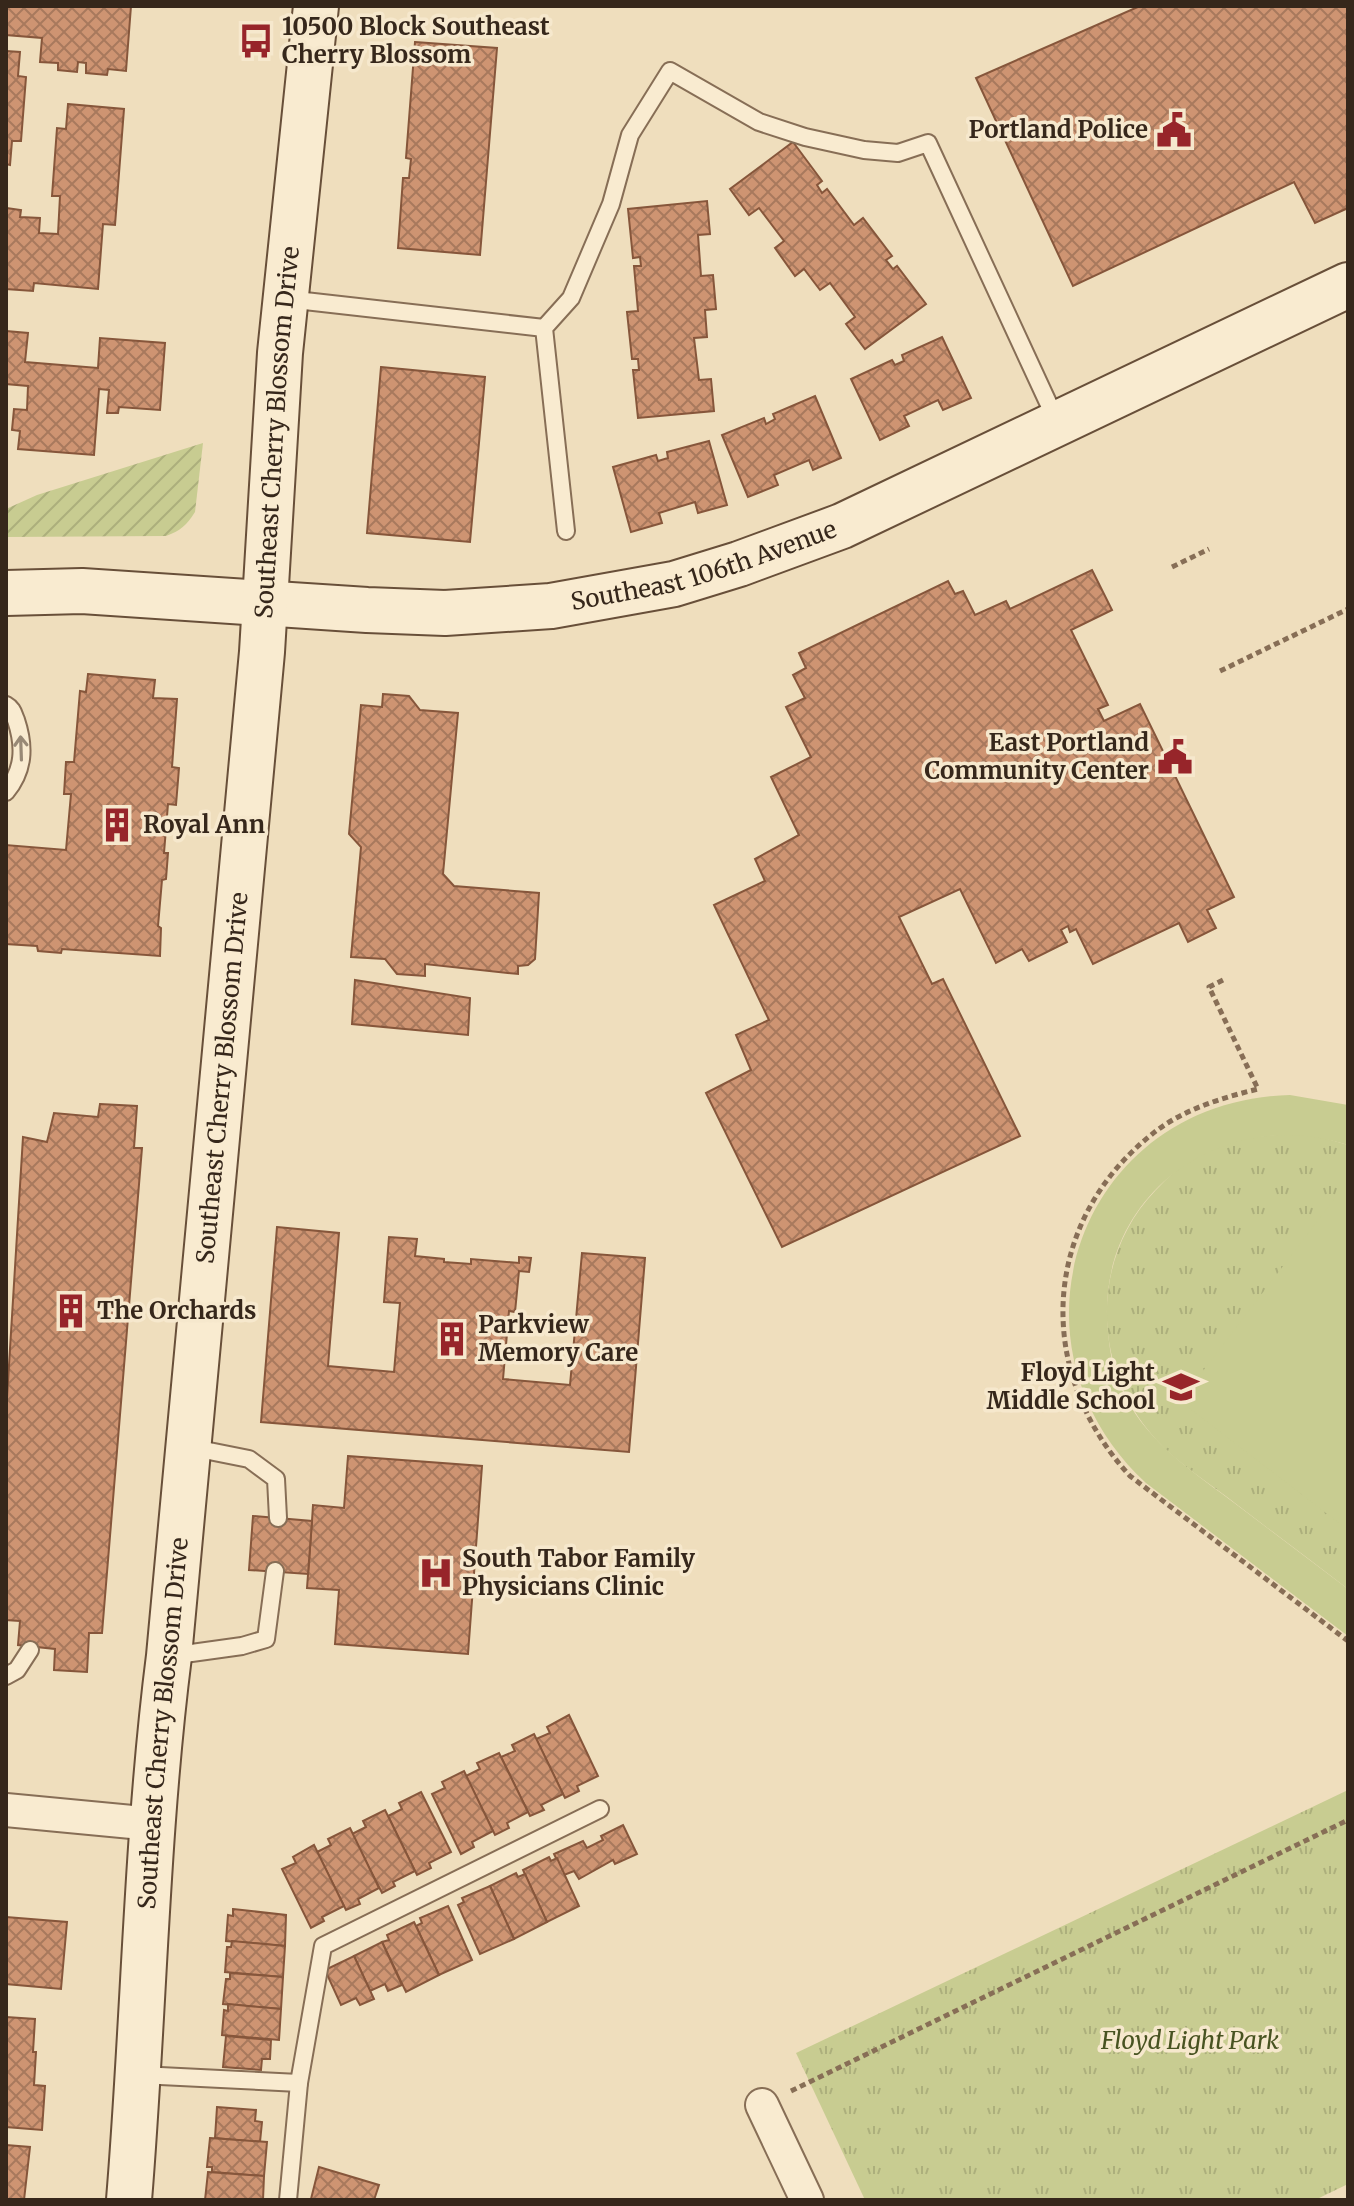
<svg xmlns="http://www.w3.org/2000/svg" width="1354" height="2206" viewBox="0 0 1354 2206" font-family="Merriweather,serif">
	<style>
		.grass { fill: url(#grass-tufts) }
		.garden { fill: url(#garden-furrows) }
		.pitch { fill: #c8cc91 }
		.building { fill: url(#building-cross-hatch); stroke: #86563b; stroke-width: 2 }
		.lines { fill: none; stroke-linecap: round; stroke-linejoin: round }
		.lane-casing { stroke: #876e56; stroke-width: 20 }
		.street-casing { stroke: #876e56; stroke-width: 36 }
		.secondary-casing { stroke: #684f39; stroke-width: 48 }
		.path { stroke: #876e56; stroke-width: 5; stroke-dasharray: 6 4; stroke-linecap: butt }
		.lane { stroke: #f9ebd0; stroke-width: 16 }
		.street { stroke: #f9ebd0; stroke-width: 32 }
		.secondary { stroke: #f9ebd0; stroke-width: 44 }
		.oneway { stroke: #988976 }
		.labels { text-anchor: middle; stroke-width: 7; stroke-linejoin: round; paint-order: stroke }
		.poi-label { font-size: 24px; font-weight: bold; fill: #36271b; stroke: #f6e8cd; text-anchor: start }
		.street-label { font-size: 24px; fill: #36271b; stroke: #f6e8cd }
		.park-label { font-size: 24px; font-style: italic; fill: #485321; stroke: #f6e8cd }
	</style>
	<defs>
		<pattern id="grass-tufts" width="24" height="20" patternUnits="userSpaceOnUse" patternTransform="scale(2)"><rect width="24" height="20" fill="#c8cc91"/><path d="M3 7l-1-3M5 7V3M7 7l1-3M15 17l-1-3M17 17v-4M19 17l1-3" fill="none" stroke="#acaf7c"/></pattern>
		<pattern id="garden-furrows" width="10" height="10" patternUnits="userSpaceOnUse" patternTransform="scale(2)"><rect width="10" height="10" fill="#c8cc91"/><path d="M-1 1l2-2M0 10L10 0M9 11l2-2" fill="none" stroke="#acaf7c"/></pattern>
		<pattern id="building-cross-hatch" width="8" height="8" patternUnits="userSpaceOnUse" patternTransform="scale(2)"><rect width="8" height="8" fill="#ce9472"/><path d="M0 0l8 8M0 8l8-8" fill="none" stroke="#a8795d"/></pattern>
	</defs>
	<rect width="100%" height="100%" fill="#efdebd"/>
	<g class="grass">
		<path d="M1297,1134L1314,1135L1348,1145V1589C1308,1558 1267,1528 1227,1497C1199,1476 1169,1457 1148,1430C1092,1360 1092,1257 1155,1191C1167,1178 1181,1165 1197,1156C1229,1139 1261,1135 1297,1134Z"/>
		<path d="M1348,1790V2184L1315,2200H865L796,2053Z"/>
	</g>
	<path class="garden" d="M203,443L195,512C187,525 180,531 166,536L6,537V509L37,495Z"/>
	<g class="pitch">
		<path d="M1290,1095L1348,1105V1145C1222,1104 1094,1196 1108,1332C1110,1354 1114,1376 1125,1396C1149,1444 1195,1473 1237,1505C1274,1533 1311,1561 1348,1589V1636L1146,1483C994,1342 1080,1101 1290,1095Z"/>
		<path d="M1348,1181V1530L1180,1401Z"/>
	</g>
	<g class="building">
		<path d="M6,6H131L126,71L108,69L107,75L86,73V63L78,62L77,72L58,70V63L40,62L42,38L6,35Z"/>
		<path d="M1140,6H1348V208L1315,223L1294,182L1073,286L976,78Z"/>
		<path d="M415,42L497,48L480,255L398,248L403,178H409L411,159L406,158Z"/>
		<path d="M6,51L20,52L18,76L26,77L21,141H12L10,165L6,164Z"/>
		<path d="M68,104L124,109L115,225L103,224L98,289L34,283L33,291L6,289V208L21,210L20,217L40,218L39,233L58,234L60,196H52L57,128L66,129Z"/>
		<path d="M793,142L822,181L817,185L822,193L827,189L854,225L863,218L892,256L886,260L893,269L897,266L926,304L865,349L846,324L855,317L830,283L820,290L804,269L795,276L775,248L784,241L759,208L749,215L730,189Z"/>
		<path d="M707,201L710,234L698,235L701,276L713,275L716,309L705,310L707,337L694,338L699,380L711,379L714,411L638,418L633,370H639L638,359H632L627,312L638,311L634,266H641L640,257L633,258L628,209Z"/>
		<path d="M6,331L28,333L25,362L98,368L100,338L165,343L160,410L119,407L118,413H107L109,390L99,389L94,455L18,449L20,431L12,430L14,409L27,410L28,386L6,384Z"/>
		<path d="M942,337L971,398L943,410L938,400L904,416L909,426L880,440L851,379L892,360L895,365L904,361L902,355Z"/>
		<path d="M381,367L485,377L470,542L367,533Z"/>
		<path d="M815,396L841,458L813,470L809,460L774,475L778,485L748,497L722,435L764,418L766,424L775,419L773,414Z"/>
		<path d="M709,441L727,505L698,513L695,502L659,513L662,523L631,532L613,467L656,455L658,461L668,458L667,452Z"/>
		<path d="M1092,570L1112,610L1071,630L1108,705L1098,709L1104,721L1140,704L1234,897L1207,910L1216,928L1188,942L1179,923L1093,964L1076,929L1070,932L1068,926L1061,930L1067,942L1029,961L1022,949L996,963L960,889L899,917L932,984L943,979L1020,1136L782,1247L706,1093L751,1070L736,1035L769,1020L714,905L765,881L755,859L799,835L771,777L811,757L786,707L805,698L793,675L806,668L799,653L948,581L955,594L963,591L975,615L1006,601L1010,609Z"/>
		<path d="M88,674L155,680L153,698L177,699L172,767L179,768L176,805L168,804L164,853H168L166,879L162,880L158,926L161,928L160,956L62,949L61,953L38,951L37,946L6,944V845L66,850L71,794H64L66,762H74L80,691L86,692Z"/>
		<path d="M383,694L409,696L420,710L458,713L443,874L454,886L539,893L535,959L528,965L518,966V974L425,964V976L397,974L385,959L351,957L361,847L349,834L361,705L382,707Z"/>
		<path d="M355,980L470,998L468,1035L352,1024Z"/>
		<path d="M100,1104L137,1106L134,1148H142L102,1633H89L87,1672L54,1670L55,1649L18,1645L20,1621L6,1620V1414L23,1137L47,1142L54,1113L98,1117Z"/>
		<path d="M277,1227L339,1233L328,1366L394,1372L400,1303L384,1302L389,1237L417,1239L415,1256L444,1259V1262L471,1264V1259L519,1263V1257L531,1258L529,1272L519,1271L515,1312L509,1311L503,1379L570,1385L582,1253L645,1258L629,1452L261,1422Z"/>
		<path d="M348,1456L482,1466L468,1654L335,1644L339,1590L307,1588L312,1521L313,1505L344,1508Z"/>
		<path d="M253,1516L312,1521L308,1574L249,1570Z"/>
		<path d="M569,1715L598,1776L577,1786L579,1791L565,1798L536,1739L550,1733L547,1727Z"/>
		<path d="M534,1734L563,1794L541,1805L544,1810L530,1816L501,1757L515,1751L512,1745Z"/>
		<path d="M499,1753L528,1812L507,1823L509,1828L495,1835L466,1776L480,1769L477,1763Z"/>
		<path d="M464,1771L493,1831L472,1842L474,1847L461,1854L432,1794L445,1788L442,1782Z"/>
		<path d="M421,1792L451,1852L429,1863L431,1868L417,1875L388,1816L402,1809L399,1803Z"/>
		<path d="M385,1810L415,1871L393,1882L395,1886L382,1893L352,1834L366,1827L363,1821Z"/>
		<path d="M623,1825L637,1854L615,1864L613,1860L579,1879L574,1871L564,1875L554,1854L583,1841L587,1848L603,1840L601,1836Z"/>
		<path d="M350,1828L379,1888L358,1899L360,1904L346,1910L317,1852L331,1845L328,1839Z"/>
		<path d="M314,1845L344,1906L322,1917L324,1921L311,1928L282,1869L296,1863L293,1857Z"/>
		<path d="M549,1857L551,1861L557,1858L579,1906L547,1922L523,1870Z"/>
		<path d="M516,1873L518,1877L525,1874L547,1922L514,1939L490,1886Z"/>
		<path d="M490,1886L514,1939L480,1954L458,1905L464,1902L462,1898Z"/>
		<path d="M448,1906L472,1960L439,1975L416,1926L422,1923L420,1918Z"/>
		<path d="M233,1909L286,1915L285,1946L226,1941L228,1915L233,1916Z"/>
		<path d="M6,1917L67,1922L61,1989L6,1984Z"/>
		<path d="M414,1922L439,1975L406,1992L382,1942L389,1940L387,1935Z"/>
		<path d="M232,1941L285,1946L283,1977L225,1972L227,1947H231Z"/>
		<path d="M382,1942L402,1985L388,1991L385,1984L370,1991L354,1956Z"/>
		<path d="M354,1956L374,1999L360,2005L356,1998L341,2005L325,1970Z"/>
		<path d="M230,1973L283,1977L281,2009L223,2004L226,1979H230Z"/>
		<path d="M228,2004L281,2009L279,2040L222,2035L224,2010L228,2011Z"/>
		<path d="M6,2017L35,2019L33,2052H36L34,2085L45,2086L42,2130L6,2127Z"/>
		<path d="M226,2036L271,2040L270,2059H262L261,2070L223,2067Z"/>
		<path d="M217,2107L256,2110L255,2121L262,2122L260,2142L215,2138Z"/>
		<path d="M210,2138L267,2142L264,2176L212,2172V2167H207Z"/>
		<path d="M6,2145L30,2147L24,2200H6Z"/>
		<path d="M319,2167L379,2185L374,2200L311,2199Z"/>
		<path d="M208,2172L264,2176L263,2200H205Z"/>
	</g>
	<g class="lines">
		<g class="lane-casing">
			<g id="lane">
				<path d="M287,299L544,328"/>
				<path d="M566,531L544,328L571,298L611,204L630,135L670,71L759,122L805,137L864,150L898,153L928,143L1057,422"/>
				<path d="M6,705C13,709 13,713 16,720C25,747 24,770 6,792"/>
				<path d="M189,1447L249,1459L276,1479L278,1518"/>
				<path d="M170,1656L242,1646L266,1639L275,1571"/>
				<path d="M6,1676L17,1670L30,1650"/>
				<path d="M140,2075L299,2083"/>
				<path d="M288,2200L299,2083L323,1946L600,1809"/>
			</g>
		</g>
		<g class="street-casing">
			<g id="street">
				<path d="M6,1810L153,1824"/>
				<path d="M762,2105L807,2200"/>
			</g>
		</g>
		<g class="secondary-casing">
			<g id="secondary">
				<path id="s1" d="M6,593L82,591L367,610L445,613L551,606L674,584L739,564L842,526L1348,285"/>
				<path id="s2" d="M129,2200C144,2019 146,1836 169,1656L262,652L280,353L316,6"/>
			</g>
		</g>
		<g class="path">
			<path d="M1172,567L1209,549"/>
			<path d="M1220,671L1348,609"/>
			<path d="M1223,980L1209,987L1258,1089C1221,1098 1181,1110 1151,1135C1040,1224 1035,1373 1130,1476L1348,1641"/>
			<path d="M791,2091L1348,1820"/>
		</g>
		<use href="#lane" class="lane"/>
		<use href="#street" class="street"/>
		<use href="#secondary" class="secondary"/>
	</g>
	<defs><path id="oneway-shaft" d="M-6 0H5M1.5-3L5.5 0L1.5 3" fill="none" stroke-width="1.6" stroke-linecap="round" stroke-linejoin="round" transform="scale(2)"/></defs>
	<use class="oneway" href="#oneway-shaft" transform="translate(21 748) rotate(-92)"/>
	<defs>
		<g id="bus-bare" transform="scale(2.76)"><path d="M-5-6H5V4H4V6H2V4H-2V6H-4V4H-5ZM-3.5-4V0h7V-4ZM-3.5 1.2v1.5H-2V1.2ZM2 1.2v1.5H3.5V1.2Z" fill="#97252a" stroke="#f6e8cd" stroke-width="2.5" paint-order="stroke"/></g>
		<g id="civic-bare" transform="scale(2.76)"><path d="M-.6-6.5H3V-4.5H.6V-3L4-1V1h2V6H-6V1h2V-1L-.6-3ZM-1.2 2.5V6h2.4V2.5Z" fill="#97252a" stroke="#f6e8cd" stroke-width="2.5" paint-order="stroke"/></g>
		<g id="building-bare" transform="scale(2.76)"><path d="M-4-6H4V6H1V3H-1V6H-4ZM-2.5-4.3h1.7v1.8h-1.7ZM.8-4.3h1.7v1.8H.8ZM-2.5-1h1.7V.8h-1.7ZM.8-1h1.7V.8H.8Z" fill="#97252a" stroke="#f6e8cd" stroke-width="2.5" paint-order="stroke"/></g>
		<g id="school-bare" transform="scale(2.76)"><path d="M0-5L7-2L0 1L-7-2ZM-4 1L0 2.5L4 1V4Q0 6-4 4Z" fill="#97252a" stroke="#f6e8cd" stroke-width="2.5" paint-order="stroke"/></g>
		<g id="hospital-bare" transform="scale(2.76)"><path d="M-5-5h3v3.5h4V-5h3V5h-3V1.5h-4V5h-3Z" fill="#97252a" stroke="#f6e8cd" stroke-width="2.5" paint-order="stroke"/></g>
	</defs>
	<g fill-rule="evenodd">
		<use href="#bus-bare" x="256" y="41"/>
		<use href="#civic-bare" x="1174" y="130"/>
		<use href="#civic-bare" x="1175" y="757"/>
		<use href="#building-bare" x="117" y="825"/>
		<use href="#building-bare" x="71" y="1311"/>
		<use href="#building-bare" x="452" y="1339"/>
		<use href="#school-bare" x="1181" y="1387"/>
		<use href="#hospital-bare" x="436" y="1573"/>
	</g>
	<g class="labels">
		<g class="poi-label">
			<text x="282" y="35">10500 Block Southeast<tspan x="282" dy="28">Cherry Blossom</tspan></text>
			<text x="1148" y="138" text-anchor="end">Portland Police</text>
			<text x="1149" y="751" text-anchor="end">East Portland<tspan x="1149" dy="28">Community Center</tspan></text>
			<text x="143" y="833">Royal Ann</text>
			<text x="97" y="1319">The Orchards</text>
			<text x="478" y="1333">Parkview<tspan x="478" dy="28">Memory Care</tspan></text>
			<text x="1155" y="1381" text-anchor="end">Floyd Light<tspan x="1155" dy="28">Middle School</tspan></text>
			<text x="462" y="1567">South Tabor Family<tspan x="462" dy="28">Physicians Clinic</tspan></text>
		</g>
		<g class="street-label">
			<text dy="8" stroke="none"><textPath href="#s2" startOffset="1774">Southeast Cherry Blossom Drive</textPath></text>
			<text dy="8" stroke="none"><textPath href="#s1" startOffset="704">Southeast 106th Avenue</textPath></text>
			<text dy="8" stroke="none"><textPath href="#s2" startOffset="1126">Southeast Cherry Blossom Drive</textPath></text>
			<text dy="8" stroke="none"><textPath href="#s2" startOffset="478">Southeast Cherry Blossom Drive</textPath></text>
		</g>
		<g class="park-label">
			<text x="1190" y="2049">Floyd Light Park</text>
		</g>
	</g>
	<rect width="1354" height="2206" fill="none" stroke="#36271b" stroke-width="16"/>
</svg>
